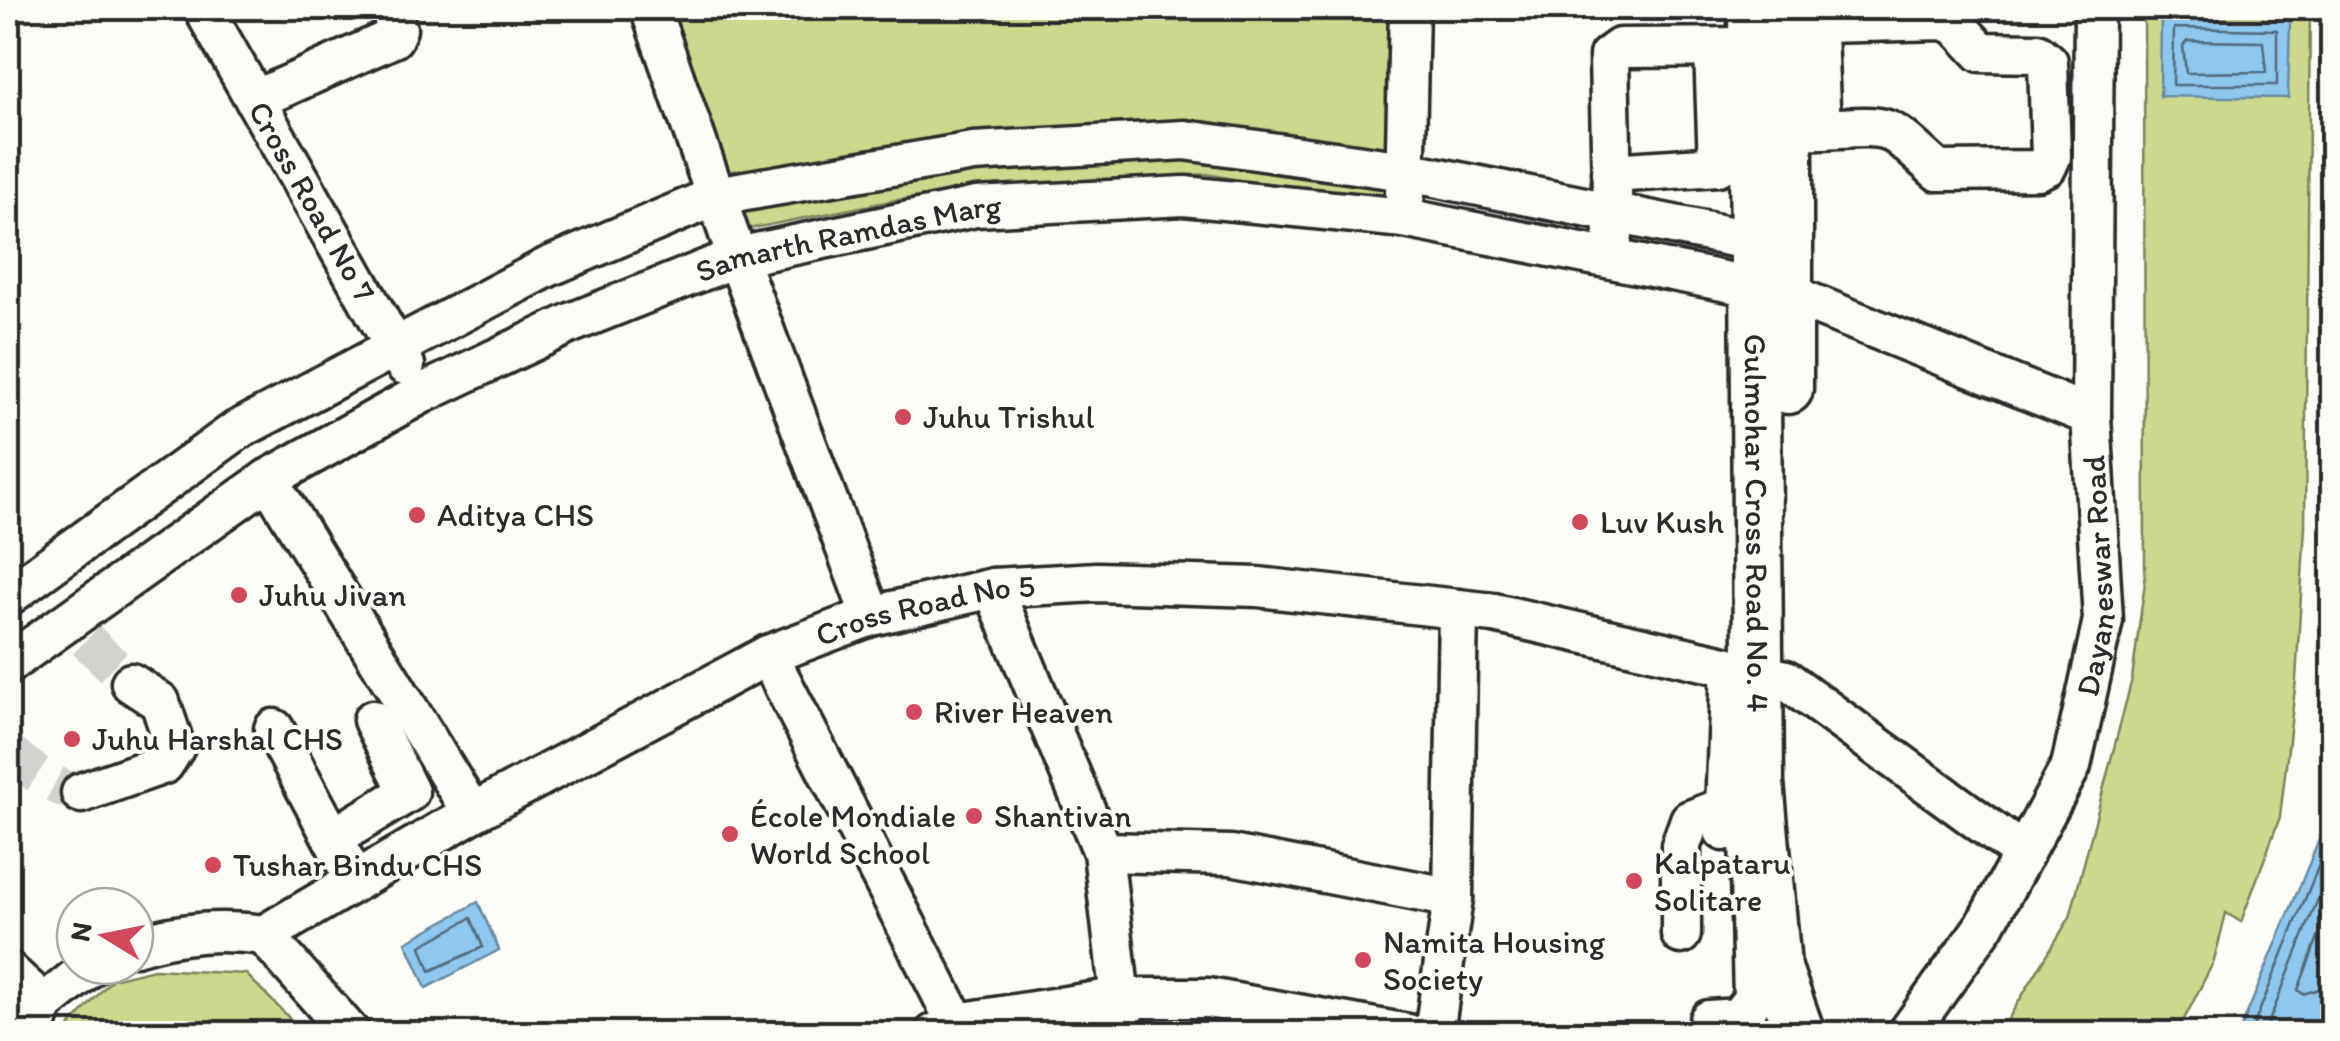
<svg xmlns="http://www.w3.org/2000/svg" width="2340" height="1041" viewBox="0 0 2340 1041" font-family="Itim,sans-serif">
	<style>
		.green { fill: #ccd88b; stroke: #7c825b; stroke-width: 2.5 }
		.water { fill: #8fc8ee; stroke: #6789a0; stroke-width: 2.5 }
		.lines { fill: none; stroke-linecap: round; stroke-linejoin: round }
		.shore { stroke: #536a79; stroke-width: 2.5 }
		.minor-tunnel { stroke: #d3d2ce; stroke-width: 38; stroke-dasharray: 38 19; stroke-linecap: butt }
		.minor-casing { stroke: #2b2b2b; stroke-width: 45 }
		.tertiary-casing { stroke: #2b2b2b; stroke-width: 55 }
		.minor { stroke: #fdfcf7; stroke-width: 38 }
		.tertiary { stroke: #fdfcf7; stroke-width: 48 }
		.poi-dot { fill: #d1495b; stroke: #fdfcf7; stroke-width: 4 }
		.labels { text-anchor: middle; stroke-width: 8; stroke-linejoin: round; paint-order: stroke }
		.street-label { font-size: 32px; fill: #2b2b2b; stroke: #fdfcf7 }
		.poi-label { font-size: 32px; fill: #2b2b2b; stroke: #fdfcf7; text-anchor: start }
	</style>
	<rect width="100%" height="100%" fill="#fdfcf7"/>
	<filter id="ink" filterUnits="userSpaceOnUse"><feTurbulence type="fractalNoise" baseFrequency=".01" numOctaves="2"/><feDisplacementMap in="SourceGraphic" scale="20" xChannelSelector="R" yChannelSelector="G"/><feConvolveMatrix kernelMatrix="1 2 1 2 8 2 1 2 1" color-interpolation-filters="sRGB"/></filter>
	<g filter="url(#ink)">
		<g class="green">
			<path d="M654,8H1406L1397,209L1207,174L1028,184L896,200L728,233Z"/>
			<path d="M2144,8H2310L2305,527L2296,680L2280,817L2241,922L2226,913L2214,961L2177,1033L1999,1034L2070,917L2132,679L2145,582Z"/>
			<path d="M154,969L246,974L304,1033H64L112,979Z"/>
		</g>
		<g class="water">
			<path d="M2161,18L2290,20L2288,98L2160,96Z"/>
			<path d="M2332,786V1010L2324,1033H2239L2326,823Z"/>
			<path d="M478,902L499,950L426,988L406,942Z"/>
		</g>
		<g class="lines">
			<g class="shore">
				<path d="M2174,28L2277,30V85H2173Z"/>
				<path d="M2187,41L2263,42L2266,72L2186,73L2183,46Z"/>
				<path d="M2332,900L2298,990L2303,994L2332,985"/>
				<path d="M471,918L483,947L430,971L421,946Z"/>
				<path d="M2250,1034L2332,833"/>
				<path d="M2264,1034L2332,864"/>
			</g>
			<g class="minor-tunnel">
				<path d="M86,640L131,683"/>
				<path d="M8,751C22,765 62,793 81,793"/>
			</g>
			<g class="minor-casing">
				<g id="minor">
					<path id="s1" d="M203,8L405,365"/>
					<path d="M650,8L737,257L871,616"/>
					<path d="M255,100L393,38L397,29L390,8"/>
					<path d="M1788,130L1821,129C1896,125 1883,122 1938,171L2038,170L2047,166L2051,157L2048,62L2037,53L1981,52L1956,25L1943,20L1822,23L1817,34L1821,129"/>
					<path d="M1611,173L1718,166L1714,48"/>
					<path d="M1405,195L1409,8"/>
					<path d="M1613,236L1609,56L1620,48L1753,47"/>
					<path d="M268,479L472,813"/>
					<path d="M993,588L1103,852L1124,1034"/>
					<path d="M8,596L236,431L548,267L716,196L973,152L1185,140L1405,171L1778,246"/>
					<path d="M768,655L962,1034"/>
					<path id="s2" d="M8,664L268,479L421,394L571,323L737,257L976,207L1184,196L1404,218L1789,294L2091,416"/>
					<path d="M274,729L355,880"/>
					<path d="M81,793L164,764L175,747L160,702L131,683"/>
					<path d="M1724,831L1731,668"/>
					<path d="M333,838L409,792L373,720"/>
					<path d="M1103,852L1231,855L1453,898"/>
					<path d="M1681,934V845L1690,820L1714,811L1738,817L1749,833L1753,999L1738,1018L1709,1020"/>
					<path d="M264,935L351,1034"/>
					<path id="s3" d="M135,946C180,932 218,929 264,935L472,813L768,655L871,616L993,588L1097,582L1258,587L1494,613L1786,680L2024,854"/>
					<path d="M8,971L44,1004"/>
					<path d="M33,1034L44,1004L91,966"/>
					<path d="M934,1034L957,1023L1117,998H1208L1408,1034"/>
					<path d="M1434,1034L1453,898L1458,609"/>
					<path id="s4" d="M1907,1034L1985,925L2071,766L2103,620L2091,416L2094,8"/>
				</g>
			</g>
			<g class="tertiary-casing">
				<g id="tertiary">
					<path id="s5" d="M1753,8L1759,783L1776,966L1800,1034"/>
					<path d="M1788,389V8"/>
				</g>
			</g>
			<use href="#minor" class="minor"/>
			<use href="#tertiary" class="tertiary"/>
		</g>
	</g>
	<g class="poi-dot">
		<circle cx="903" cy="417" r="10"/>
		<circle cx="417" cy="515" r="10"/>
		<circle cx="1580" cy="522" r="10"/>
		<circle cx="239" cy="595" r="10"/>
		<circle cx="914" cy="712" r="10"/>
		<circle cx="72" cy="739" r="10"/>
		<circle cx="974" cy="816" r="10"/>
		<circle cx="730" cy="834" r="10"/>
		<circle cx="213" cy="865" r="10"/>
		<circle cx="1634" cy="881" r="10"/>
		<circle cx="1363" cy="960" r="10"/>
	</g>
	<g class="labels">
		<g class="street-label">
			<text dy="11" stroke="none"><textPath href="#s1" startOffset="222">Cross Road No 7</textPath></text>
			<text dy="11" stroke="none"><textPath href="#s2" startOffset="952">Samarth Ramdas Marg</textPath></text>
			<text dy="11" stroke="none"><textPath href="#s5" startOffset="515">Gulmohar Cross Road No. 4</textPath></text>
			<text dy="11" stroke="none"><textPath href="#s4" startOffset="508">Dayaneswar Road</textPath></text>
			<text dy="11" stroke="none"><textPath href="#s3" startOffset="872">Cross Road No 5</textPath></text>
		</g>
		<g class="poi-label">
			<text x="923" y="428">Juhu Trishul</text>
			<text x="437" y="526">Aditya CHS</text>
			<text x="1600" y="533">Luv Kush</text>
			<text x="259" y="606">Juhu Jivan</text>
			<text x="934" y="723">River Heaven</text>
			<text x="92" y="750">Juhu Harshal CHS</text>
			<text x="750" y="827">École Mondiale<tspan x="750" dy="37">World School</tspan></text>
			<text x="994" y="827">Shantivan</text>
			<text x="1654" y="874">Kalpataru<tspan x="1654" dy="37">Solitare</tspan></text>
			<text x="233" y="876">Tushar Bindu CHS</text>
			<text x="1383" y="953">Namita Housing<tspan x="1383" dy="37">Society</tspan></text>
		</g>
	</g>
	<rect width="2340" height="1041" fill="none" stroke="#fdfcf7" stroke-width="40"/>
	<rect x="20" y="20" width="2300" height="1001" fill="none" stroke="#2b2b2b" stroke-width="4" filter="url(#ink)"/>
	<g transform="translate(105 936) rotate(280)"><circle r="48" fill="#fdfcf7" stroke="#a9a8a5" stroke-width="2.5"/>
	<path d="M0-8L18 38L0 25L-18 38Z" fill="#d1495b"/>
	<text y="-15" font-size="28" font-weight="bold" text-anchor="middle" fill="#2b2b2b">N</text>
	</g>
</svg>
